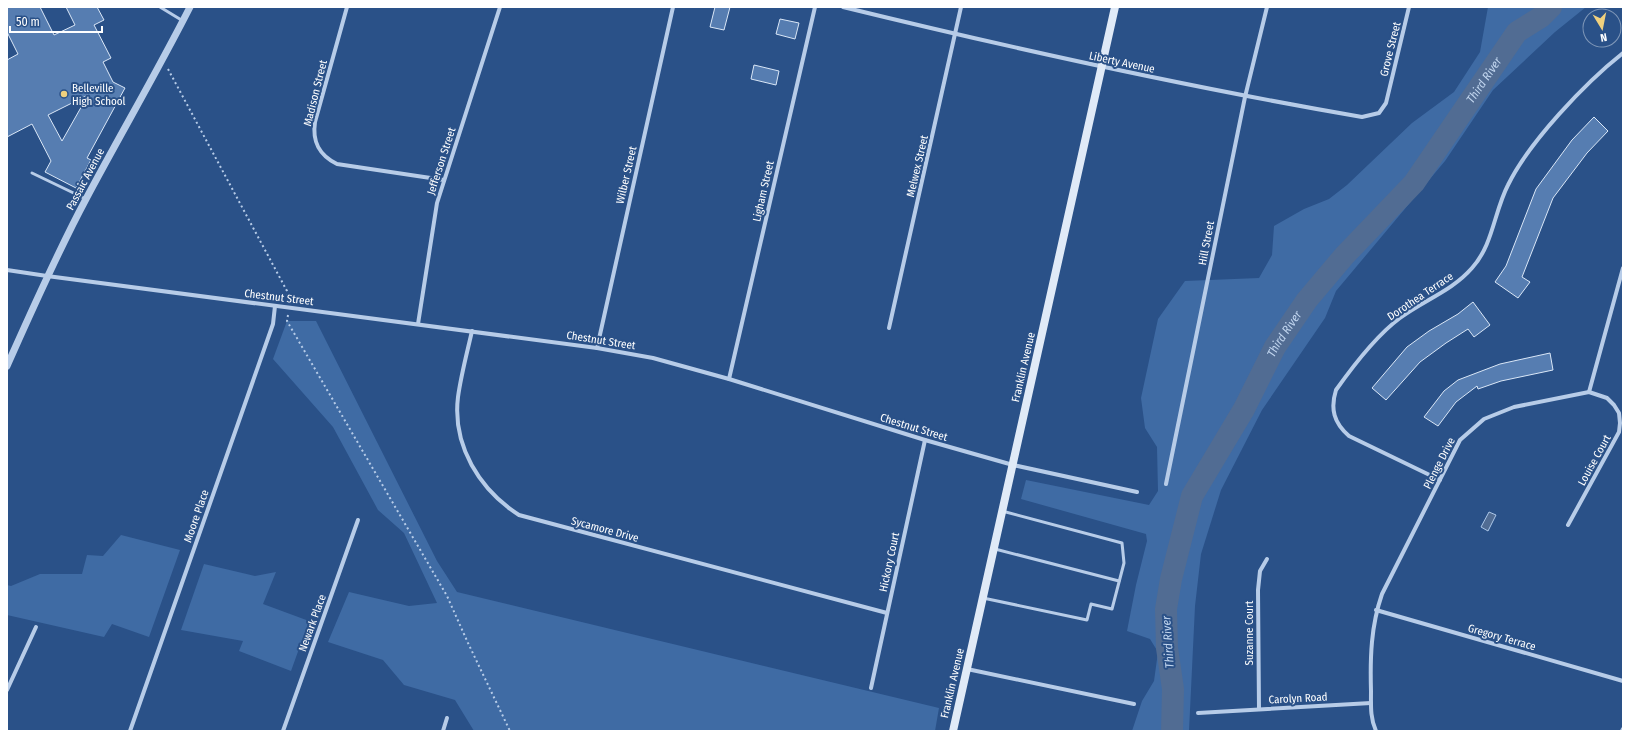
<svg xmlns="http://www.w3.org/2000/svg" width="1630" height="738" viewBox="0 0 1630 738" font-family="'Fira Sans Condensed',sans-serif">
	<style>
		.green { fill: #3f6ba4 }
		.water { fill: #516c93; stroke: #acc7e8 }
		.lines { fill: none; stroke-linecap: round; stroke-linejoin: round }
		.river { stroke: #516c93; stroke-width: 22 }
		.building { fill: #567db1; stroke: #dae7f7; fill-rule: evenodd }
		.path { stroke: #b7cce8; stroke-width: 2; stroke-dasharray: 2 3; stroke-linecap: butt }
		.service { stroke: #b7cce8; stroke-width: 3 }
		.minor { stroke: #b7cce8; stroke-width: 4 }
		.tertiary { stroke: #b7cce8; stroke-width: 7 }
		.secondary { stroke: #e0eaf7; stroke-width: 8 }
		.poi-dot { fill: #efd07e; stroke: #2a5188; stroke-width: 1.5 }
		.labels { text-anchor: middle; stroke-width: 4; stroke-linejoin: round; paint-order: stroke }
		.street-label { font-size: 11px; fill: #fff; stroke: #2a5188 }
		.poi-label { font-size: 11px; fill: #fff; stroke: #2a5188; text-anchor: start }
		.water-label { font-size: 12px; font-style: italic; fill: #c2d6ef; stroke: #2a5188 }
	</style>
	<rect width="100%" height="100%" fill="#2a5188"/>
	<g class="green">
		<path d="M1488,7H1586L1555,32L1493,90L1445,161L1336,291L1325,318L1262,410L1221,490L1201,554L1195,606L1189,731H1132L1142,701L1154,681L1158,652L1150,639L1127,631L1136,585L1147,541L1146,534L1021,499L1026,480L1149,505L1158,491L1157,447L1145,428L1141,398L1158,319L1185,281L1259,278L1272,255L1274,226L1304,209L1329,199L1347,185L1412,123L1454,92L1480,52Z"/>
		<path d="M287,321H316L437,561L457,592L939,708L935,731H474L455,700L404,685L383,660L328,642L349,592L409,606L437,603L404,533L378,510L333,427L273,359Z"/>
		<path d="M121,535L180,550L149,637L112,624L104,637L7,615V585L11,586L40,574H82L87,555L103,556Z"/>
		<path d="M204,564L255,576L276,572L263,604L309,621L291,671L239,651L243,641L181,630Z"/>
	</g>
	<path class="water" d="M1489,512L1496,515L1488,531L1481,527Z"/>
	<g class="lines">
		<path class="river" id="s1" d="M1172,731L1173,689L1167,648L1166,609L1171,579L1192,496L1244,409L1275,347L1307,300L1345,255L1414,183L1517,32L1541,17L1551,7"/>
	</g>
	<g class="building">
		<path d="M7,7H40L54,35L75,25L66,7H97L104,20L94,25L111,58L103,62L113,82L125,88L87,158L91,160L76,188L45,172L51,161L32,124L7,137V60L18,54L7,32ZM88,95L62,141L48,115Z"/>
		<path d="M715,7H730L724,30L710,27Z"/>
		<path d="M780,19L799,23L795,39L776,34Z"/>
		<path d="M754,65L779,71L776,85L751,79Z"/>
		<path d="M1594,117L1608,131L1587,153L1553,198L1522,277L1530,282L1518,298L1495,282L1506,266L1536,189L1572,140Z"/>
		<path d="M1473,302L1490,325L1474,337L1468,329L1446,343L1420,362L1386,400L1372,388L1407,347L1429,331L1458,314Z"/>
		<path d="M1550,353L1553,370L1501,381L1478,389L1477,386L1456,402L1438,426L1424,417L1444,391L1458,380L1500,364Z"/>
	</g>
	<g class="lines">
		<g class="path">
			<path d="M168,69L287,291L288,300"/>
			<path d="M288,315L287,321L447,596L468,643L510,731"/>
		</g>
		<g class="service">
			<path d="M160,7L183,21"/>
			<path d="M32,173L86,199"/>
			<path d="M995,549L1119,581"/>
			<path d="M983,598L1087,620L1091,604L1112,609L1124,563L1122,543L1002,511"/>
		</g>
		<g class="minor">
			<path d="M347,7L315,122C312,142 319,155 337,164L444,180"/>
			<path d="M843,7C1015,49 1188,87 1362,117L1379,113L1386,103L1409,7"/>
			<path d="M7,270L47,276L597,348L653,358L729,379L925,440L1013,465L1137,492"/>
			<path d="M418,324L437,203L500,7"/>
			<path d="M889,328L961,7"/>
			<path d="M472,331C467,353 461,375 458,397C452,446 480,490 519,515L887,613"/>
			<path d="M597,348L673,7"/>
			<path d="M729,379L815,7"/>
			<path d="M1589,392L1623,268"/>
			<path d="M1440,480L1349,436C1334,423 1330,409 1336,390C1353,366 1377,335 1400,318C1424,300 1452,291 1472,268C1493,245 1494,212 1508,185C1529,142 1585,83 1623,53"/>
			<path d="M1166,484L1245,97L1267,7"/>
			<path d="M1376,610L1623,681"/>
			<path d="M967,669L1134,704"/>
			<path d="M871,688L925,440"/>
			<path d="M7,690L36,627"/>
			<path d="M1259,709L1258,590L1260,571L1267,559"/>
			<path d="M1198,713L1371,703"/>
			<path d="M130,731L273,324L275,306"/>
			<path d="M283,731L358,520"/>
			<path d="M443,731L447,718"/>
			<path d="M1376,731C1370,718 1371,705 1371,691C1370,657 1371,626 1382,594L1460,440L1484,419L1514,407L1589,392L1607,398L1614,405L1619,413L1620,423L1619,432L1568,525"/>
			<path d="M1622,731L1623,729"/>
		</g>
		<path class="tertiary" d="M7,366C32,310 57,253 86,199C120,135 157,72 190,7"/>
		<path class="secondary" d="M953,731L1115,7"/>
	</g>
	<circle class="poi-dot" cx="64" cy="94" r="4"/>
	<g class="labels">
		<g class="street-label">
			<text transform="translate(1390 49) rotate(-76)" y="4">Grove Street</text>
			<text transform="translate(1122 62) rotate(12)" y="4">Liberty Avenue</text>
			<text transform="translate(315 93) rotate(-76)" y="4">Madison Street</text>
			<text transform="translate(441 161) rotate(-72)" y="4">Jefferson Street</text>
			<text transform="translate(917 166) rotate(-77)" y="4">Melwex Street</text>
			<text transform="translate(626 175) rotate(-77)" y="4">Wilber Street</text>
			<text transform="translate(85 179) rotate(-62)" y="4">Passaic Avenue</text>
			<text transform="translate(763 191) rotate(-77)" y="4">Ligham Street</text>
			<text transform="translate(1206 243) rotate(-79)" y="4">Hill Street</text>
			<text transform="translate(1420 296) rotate(-34)" y="4">Dorothea Terrace</text>
			<text transform="translate(279 297) rotate(7)" y="4">Chestnut Street</text>
			<text transform="translate(601 340) rotate(9)" y="4">Chestnut Street</text>
			<text transform="translate(1023 367) rotate(-77)" y="4">Franklin Avenue</text>
			<text transform="translate(914 427) rotate(17)" y="4">Chestnut Street</text>
			<text transform="translate(1594 460) rotate(-61)" y="4">Louise Court</text>
			<text transform="translate(1439 463) rotate(-63)" y="4">Plenge Drive</text>
			<text transform="translate(196 516) rotate(-71)" y="4">Moore Place</text>
			<text transform="translate(605 529) rotate(15)" y="4">Sycamore Drive</text>
			<text transform="translate(889 562) rotate(-78)" y="4">Hickory Court</text>
			<text transform="translate(312 623) rotate(-70)" y="4">Newark Place</text>
			<text transform="translate(1249 633) rotate(-90)" y="4">Suzanne Court</text>
			<text transform="translate(1502 637) rotate(16)" y="4">Gregory Terrace</text>
			<text transform="translate(952 683) rotate(-77)" y="4">Franklin Avenue</text>
			<text transform="translate(1298 698) rotate(-3)" y="4">Carolyn Road</text>
		</g>
		<g class="poi-label">
			<text x="72" y="92">Belleville<tspan x="72" dy="13">High School</tspan></text>
		</g>
		<g class="water-label">
			<text dy="4" stroke="none"><textPath href="#s1" startOffset="749">Third River</textPath></text>
			<text dy="4" stroke="none"><textPath href="#s1" startOffset="425">Third River</textPath></text>
			<text transform="translate(1168 642) rotate(-94)" y="4">Third River</text>
		</g>
	</g>
	<rect width="1630" height="738" fill="none" stroke="#ffffff" stroke-width="16"/>
	<g transform="translate(1602 28) rotate(170)"><circle r="19" fill="#2a5188" stroke="#7f97b8"/>
	<path d="M0-3L7 15L0 10L-7 15Z" fill="#efd07e"/>
	<text y="-6" font-size="11" font-weight="bold" text-anchor="middle" fill="#ffffff">N</text>
	</g>
	<path d="M10 26v6h92v-6" fill="none" stroke="#ffffff" stroke-width="2"/>
	<text x="16" y="26" font-size="12" fill="#ffffff" stroke="#2a5188" stroke-width="3" paint-order="stroke">50 m</text>
</svg>
